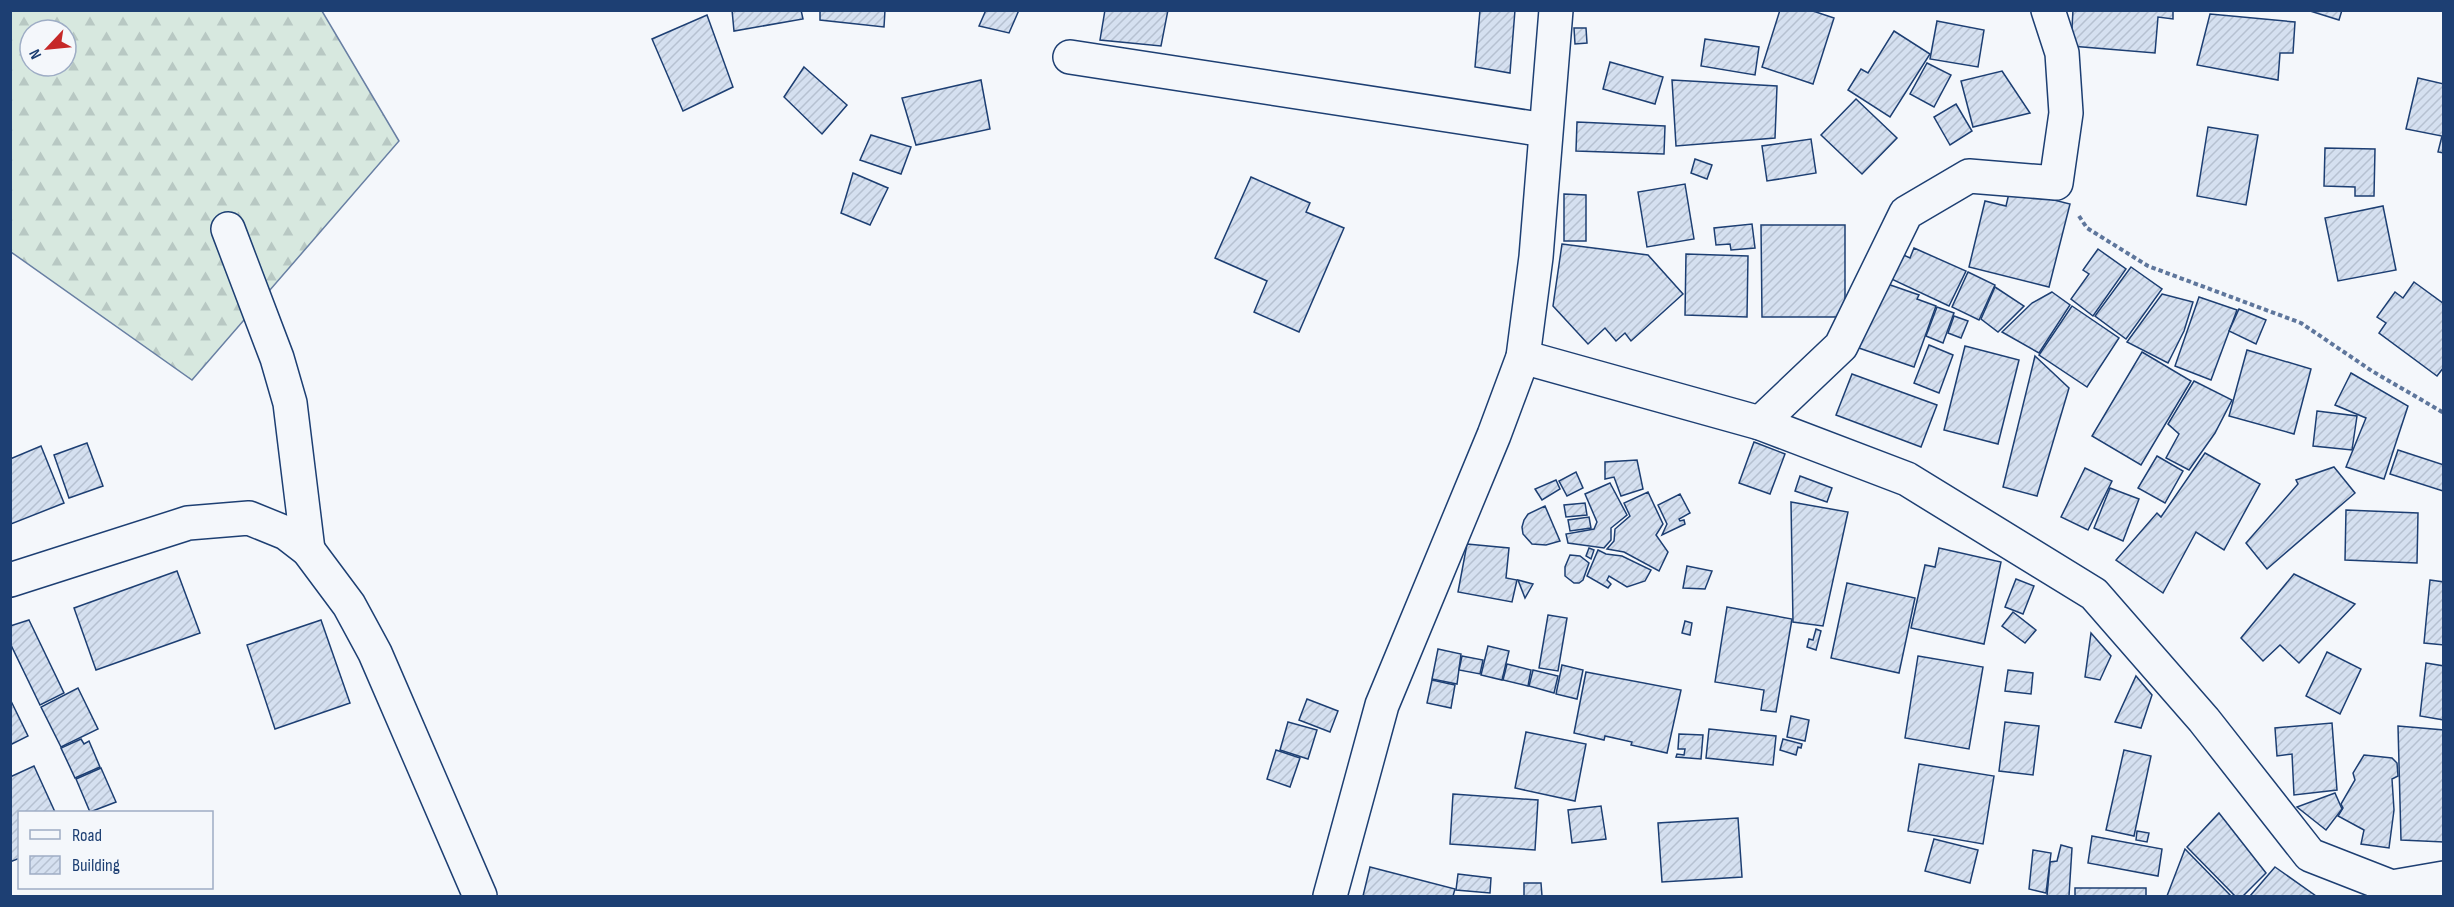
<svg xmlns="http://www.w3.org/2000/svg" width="2454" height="907" viewBox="0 0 2454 907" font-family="'Sofia Sans Condensed',sans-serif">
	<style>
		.forest { fill: url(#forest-firs); stroke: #687fa3; stroke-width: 1.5; fill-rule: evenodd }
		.building { fill: url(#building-hatch); stroke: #1d3f73; stroke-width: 1.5 }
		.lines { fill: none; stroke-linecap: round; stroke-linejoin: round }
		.minor-casing { stroke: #1d3f73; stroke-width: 36 }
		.path { stroke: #5e769c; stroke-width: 4; stroke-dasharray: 4.5 3; stroke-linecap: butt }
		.minor { stroke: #f4f7fb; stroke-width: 33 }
	</style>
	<defs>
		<pattern id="forest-firs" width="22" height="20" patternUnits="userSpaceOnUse" patternTransform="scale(1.5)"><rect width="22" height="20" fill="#d7e8df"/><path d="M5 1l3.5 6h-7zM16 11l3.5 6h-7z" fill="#b8c8c3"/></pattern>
		<pattern id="building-hatch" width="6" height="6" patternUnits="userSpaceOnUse" patternTransform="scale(1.5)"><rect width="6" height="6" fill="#d5e0f0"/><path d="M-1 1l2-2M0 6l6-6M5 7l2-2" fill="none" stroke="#b6c1d1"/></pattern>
	</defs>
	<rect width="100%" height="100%" fill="#f4f7fb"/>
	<path class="forest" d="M11,11H322L399,141L192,380L11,252ZM30,30H66V66H30Z"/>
	<g class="building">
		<path d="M732,10H801L803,19L734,31Z"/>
		<path d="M820,10H885L884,27L820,20Z"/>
		<path d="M986,10H1019L1009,33L979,26Z"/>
		<path d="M1105,10H1168L1161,46L1100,40Z"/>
		<path d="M1480,10H1515L1510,73L1475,67Z"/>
		<path d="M1780,10H1810L1834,18L1813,84L1762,67Z"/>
		<path d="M2073,10H2173V19L2158,17L2155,53L2071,46Z"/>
		<path d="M2307,10H2342L2339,20Z"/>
		<path d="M2210,14L2295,22L2293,53H2280L2278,80L2197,65Z"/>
		<path d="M707,15L733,87L683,111L652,39Z"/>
		<path d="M1937,21L1984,30L1978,67L1930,59Z"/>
		<path d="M1574,28H1586L1587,43L1575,44Z"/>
		<path d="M1894,31L1930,54L1890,117L1848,90L1861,69L1868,73Z"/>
		<path d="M1705,39L1759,47L1755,75L1701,66Z"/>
		<path d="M1610,62L1663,77L1655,104L1603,89Z"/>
		<path d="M1927,63L1951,75L1934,107L1910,94Z"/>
		<path d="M804,67L847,105L822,134L784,97Z"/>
		<path d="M2002,71L2030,113L1973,127L1961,81Z"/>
		<path d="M2418,78L2444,84V153L2438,152L2442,136L2406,129Z"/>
		<path d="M981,80L990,129L916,145L902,98Z"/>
		<path d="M1672,80L1777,86L1775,138L1676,146Z"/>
		<path d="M1856,99L1897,138L1862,174L1821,135Z"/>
		<path d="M1956,104L1972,131L1950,145L1934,117Z"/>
		<path d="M1577,122L1665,126L1664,154L1576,151Z"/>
		<path d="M2208,127L2258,135L2246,205L2197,196Z"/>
		<path d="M871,135L911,147L901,174L860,160Z"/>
		<path d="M1811,139L1816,173L1767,181L1762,146Z"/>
		<path d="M2325,148L2375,149L2374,196H2355V187L2324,186Z"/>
		<path d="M1695,159L1712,165L1707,179L1691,173Z"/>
		<path d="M853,173L888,188L870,225L841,213Z"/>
		<path d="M1251,177L1310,203L1306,212L1344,228L1299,332L1254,312L1267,281L1215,258Z"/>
		<path d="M1685,184L1694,239L1647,247L1638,192Z"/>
		<path d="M2010,189L2070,204L2049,287L1969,267L1985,201L2006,206Z"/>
		<path d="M1564,194L1586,195V241H1564Z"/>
		<path d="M2383,206L2396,270L2338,281L2325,218Z"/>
		<path d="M1752,224L1755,248L1731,250L1730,244L1716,245L1714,228Z"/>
		<path d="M1761,225H1845V317H1762Z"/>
		<path d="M1562,244L1648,255L1683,294L1631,341L1625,333L1616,341L1605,328L1588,344L1553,306Z"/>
		<path d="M1914,248L1966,271L1949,306L1885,276L1897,252L1910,258Z"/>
		<path d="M2098,249L2126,269L2093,316L2071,299L2089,274L2083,270Z"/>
		<path d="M1686,254L1748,256L1747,317L1685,315Z"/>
		<path d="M2131,267L2162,289L2126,339L2095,316Z"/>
		<path d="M1968,272L1995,285L1979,320L1952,307Z"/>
		<path d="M1879,281L1919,295L1917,299L1936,306L1914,367L1856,347Z"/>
		<path d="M2414,282L2444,304V367L2437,376L2379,333L2386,323L2377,317L2395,292L2403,298Z"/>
		<path d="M1995,287L2024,306L1998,332L1981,319Z"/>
		<path d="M2052,292L2070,305L2039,353L2002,332L2032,303Z"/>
		<path d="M2162,294L2193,302L2184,331L2168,363L2127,342Z"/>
		<path d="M2199,297L2237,310L2211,380L2175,366Z"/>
		<path d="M2072,306L2119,338L2087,387L2039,355Z"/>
		<path d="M1937,307L1954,313L1943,343L1926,336Z"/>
		<path d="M2239,309L2266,320L2256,344L2229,331Z"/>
		<path d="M1954,316L1968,321L1961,338L1948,333Z"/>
		<path d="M1929,345L1953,355L1939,393L1914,383Z"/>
		<path d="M1965,346L2019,360L1998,444L1944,430Z"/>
		<path d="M2247,350L2311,369L2294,434L2229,416Z"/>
		<path d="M2142,352L2191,381L2141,465L2092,436Z"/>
		<path d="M2035,356L2069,388L2037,496L2003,487Z"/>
		<path d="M2351,373L2408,406L2384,479L2346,467L2366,418L2335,405Z"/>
		<path d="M1852,374L1937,405L1921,447L1836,415Z"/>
		<path d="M2194,381L2232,400L2215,433L2189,470L2166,458L2179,434L2168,424Z"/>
		<path d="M2317,411L2357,416L2352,450L2313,446Z"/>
		<path d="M1754,442L1785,454L1770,494L1739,483Z"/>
		<path d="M87,443L103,486L69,498L54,455Z"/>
		<path d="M41,446L64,503L11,524L10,459Z"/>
		<path d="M2398,450L2444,465L2443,491L2390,474Z"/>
		<path d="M2205,453L2260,484L2224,550L2196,532L2163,593L2116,560L2157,513L2161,517Z"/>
		<path d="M2157,456L2183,471L2165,503L2138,488Z"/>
		<path d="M1637,460L1643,489L1621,496L1614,477L1605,479V462Z"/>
		<path d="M2334,467L2355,493L2267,569L2246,543L2298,484L2296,480Z"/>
		<path d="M2085,468L2112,481L2088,530L2061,517Z"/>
		<path d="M1576,472L1583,488L1567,496L1559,481Z"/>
		<path d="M1800,476L1832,488L1827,502L1795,491Z"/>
		<path d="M1556,480L1560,489L1542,500L1535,489Z"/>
		<path d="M1610,483L1627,515L1611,528V540L1604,548L1568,543L1566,534L1594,529L1597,522L1585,494Z"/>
		<path d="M2110,488L2139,499L2123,541L2094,528Z"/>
		<path d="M1648,492L1663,524L1656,535L1668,552L1659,571L1624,552L1607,549L1614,541L1615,529L1630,516L1624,503Z"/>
		<path d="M1680,494L1690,513L1679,519L1680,521L1684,520L1685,524L1662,535L1667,524L1658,505Z"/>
		<path d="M1791,502L1848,512L1823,626L1793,622Z"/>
		<path d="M1585,503L1587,515L1566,517L1564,505Z"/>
		<path d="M1545,506L1560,541L1546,545L1532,544L1523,534L1522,527L1524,520L1528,514Z"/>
		<path d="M2346,510L2418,513L2417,563L2345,560Z"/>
		<path d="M1589,517L1591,528L1570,531L1568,520Z"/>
		<path d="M1467,544L1509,548L1506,578L1517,580L1512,602L1458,592Z"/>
		<path d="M1589,548L1594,550L1591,559L1586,556Z"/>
		<path d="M1939,548L2001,562L1984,644L1911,628L1925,565L1935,567Z"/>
		<path d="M1598,550L1606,554L1622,556L1651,570L1645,581L1627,587L1609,576L1607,580L1611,584L1608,588L1587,576Z"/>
		<path d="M1570,555L1580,556L1589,563L1583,580L1579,583H1574L1565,576V567Z"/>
		<path d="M1687,566L1712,571L1705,589L1683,588Z"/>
		<path d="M177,571L200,633L96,670L74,608Z"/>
		<path d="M2294,574L2355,604L2299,663L2280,645L2263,661L2241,638Z"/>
		<path d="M2016,579L2034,586L2023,614L2005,607Z"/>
		<path d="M1518,580L1533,584L1525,598Z"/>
		<path d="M2430,580L2444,582V645L2424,643Z"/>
		<path d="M1847,583L1915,598L1899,673L1831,658Z"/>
		<path d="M1727,607L1792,619L1776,712L1761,710L1764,690L1715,682Z"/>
		<path d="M2013,612L2036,630L2025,643L2002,626Z"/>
		<path d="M1548,615L1567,618L1558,671L1539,668Z"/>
		<path d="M29,620L64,693L40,705L10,643V626Z"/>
		<path d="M321,620L350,703L275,729L247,645Z"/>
		<path d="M1685,621L1692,623L1690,635L1682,633Z"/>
		<path d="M1816,629L1821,631L1816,650L1807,647L1809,639L1813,640Z"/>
		<path d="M2091,633L2111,656L2100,680L2085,677Z"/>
		<path d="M1488,646L1509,651L1502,680L1481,675Z"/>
		<path d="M1438,649L1461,654L1457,684L1432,679Z"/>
		<path d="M2327,652L2361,669L2340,714L2306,696Z"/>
		<path d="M1462,656L1483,660L1480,674L1459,670Z"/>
		<path d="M1918,656L1983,667L1969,749L1905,738Z"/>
		<path d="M2426,663L2444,666V720L2420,716Z"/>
		<path d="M1507,664L1531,670L1528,686L1503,680Z"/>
		<path d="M1562,665L1583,670L1577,699L1556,694Z"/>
		<path d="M1533,670L1558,676L1554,693L1529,686Z"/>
		<path d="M2008,670L2033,673L2031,694L2005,691Z"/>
		<path d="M1586,672L1681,690L1667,753L1631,745L1632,742L1605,736L1604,740L1574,733Z"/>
		<path d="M2136,676L2152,695L2141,728L2115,722Z"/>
		<path d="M1432,680L1455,685L1451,708L1427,703Z"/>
		<path d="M78,688L98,729L61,747L41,707Z"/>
		<path d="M10,699L28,736L10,745Z"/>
		<path d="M1307,699L1338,711L1330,732L1299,720Z"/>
		<path d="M1791,716L1809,720L1805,741L1787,737Z"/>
		<path d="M1288,722L1317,730L1308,759L1280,750Z"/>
		<path d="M2005,722L2039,726L2033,775L1999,771Z"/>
		<path d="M2332,723L2337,790L2294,795L2292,754L2277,756L2275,728Z"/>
		<path d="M2398,726L2444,730V842L2401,840Z"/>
		<path d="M1709,729L1776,736L1773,765L1706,758Z"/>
		<path d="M1526,732L1586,744L1575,801L1515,788Z"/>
		<path d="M1679,734L1703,735L1701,759L1676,757L1677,754L1684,755L1685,749H1678Z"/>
		<path d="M81,739L84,744L89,741L100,767L75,778L61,748Z"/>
		<path d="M1783,739L1802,744L1801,748L1798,747L1796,755L1780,750Z"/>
		<path d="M1276,750L1300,758L1290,787L1267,779Z"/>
		<path d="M2124,750L2151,756L2134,836L2106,830Z"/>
		<path d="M2364,755L2392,758L2397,763L2398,776L2392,779L2394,810L2389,848L2361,844L2364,830L2338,816L2343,808L2341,804L2355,780L2353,773Z"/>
		<path d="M1919,764L1994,776L1983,844L1908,831Z"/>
		<path d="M34,766L55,812H20V858L10,862V777Z"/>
		<path d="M101,768L116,802L90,812L76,779Z"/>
		<path d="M2335,793L2342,809L2326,830L2297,807Z"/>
		<path d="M1453,794L1538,800L1535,850L1450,844Z"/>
		<path d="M1601,806L1606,839L1572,843L1568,810Z"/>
		<path d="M2219,813L2266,873L2243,896H2235L2187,847Z"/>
		<path d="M1738,818L1742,877L1662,882L1658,823Z"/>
		<path d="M2137,831L2149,833L2147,842L2136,840Z"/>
		<path d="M2092,836L2162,849L2158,876L2088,863Z"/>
		<path d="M1934,839L1978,850L1970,883L1925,871Z"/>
		<path d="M2061,845L2072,848L2069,896H2047L2050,862L2057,861Z"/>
		<path d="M2185,849L2231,896H2167Z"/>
		<path d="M2033,850L2051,853L2046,893L2029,889Z"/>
		<path d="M1370,867L1455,889L1453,896H1363Z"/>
		<path d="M2275,867L2316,896H2250Z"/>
		<path d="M1458,874L1491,878L1490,893L1456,890Z"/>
		<path d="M1524,883H1541L1542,896H1524Z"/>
		<rect x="2075" y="888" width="71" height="8"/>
	</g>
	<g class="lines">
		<g class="minor-casing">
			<g id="minor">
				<path d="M1070,57L1545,130"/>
				<path d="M228,229L277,358L290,403L308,550"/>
				<path d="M1523,357L1760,423L1907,479L2094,594L2204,720L2310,855L2392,887L2444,878"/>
				<path d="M1760,423L1841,346L1906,213L1969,176L2056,183L2066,113L2062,53L2048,10"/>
				<path d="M10,580L188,523L249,518L286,533L308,550L349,605L375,653L480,896"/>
				<path d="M1330,896L1382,705L1494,435L1523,357L1536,257L1556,10"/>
			</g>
		</g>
		<path class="path" d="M2079,216L2087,228L2148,266L2301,323L2372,371L2444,413"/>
		<use href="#minor" class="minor"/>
	</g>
	<rect width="2454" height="907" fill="none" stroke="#1d3f73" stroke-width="24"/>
	<rect x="18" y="811" width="195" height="78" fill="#f4f7fb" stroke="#9eadc5" stroke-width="1.5"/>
	<rect x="30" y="830" width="30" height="9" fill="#f4f7fb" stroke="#9eadc5" stroke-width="1.5"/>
	<text x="72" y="841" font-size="18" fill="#1d3f73">Road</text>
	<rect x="30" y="856" width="30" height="18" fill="url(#building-hatch)" stroke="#9eadc5" stroke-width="1.5"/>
	<text x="72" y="871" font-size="18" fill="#1d3f73">Building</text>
	<g transform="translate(48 48) rotate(244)"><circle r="28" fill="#f4f7fb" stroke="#9eadc5" stroke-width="1.5"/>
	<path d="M0-4.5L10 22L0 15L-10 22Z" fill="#c62828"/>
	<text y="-9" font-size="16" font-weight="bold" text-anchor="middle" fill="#1d3f73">N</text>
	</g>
</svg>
